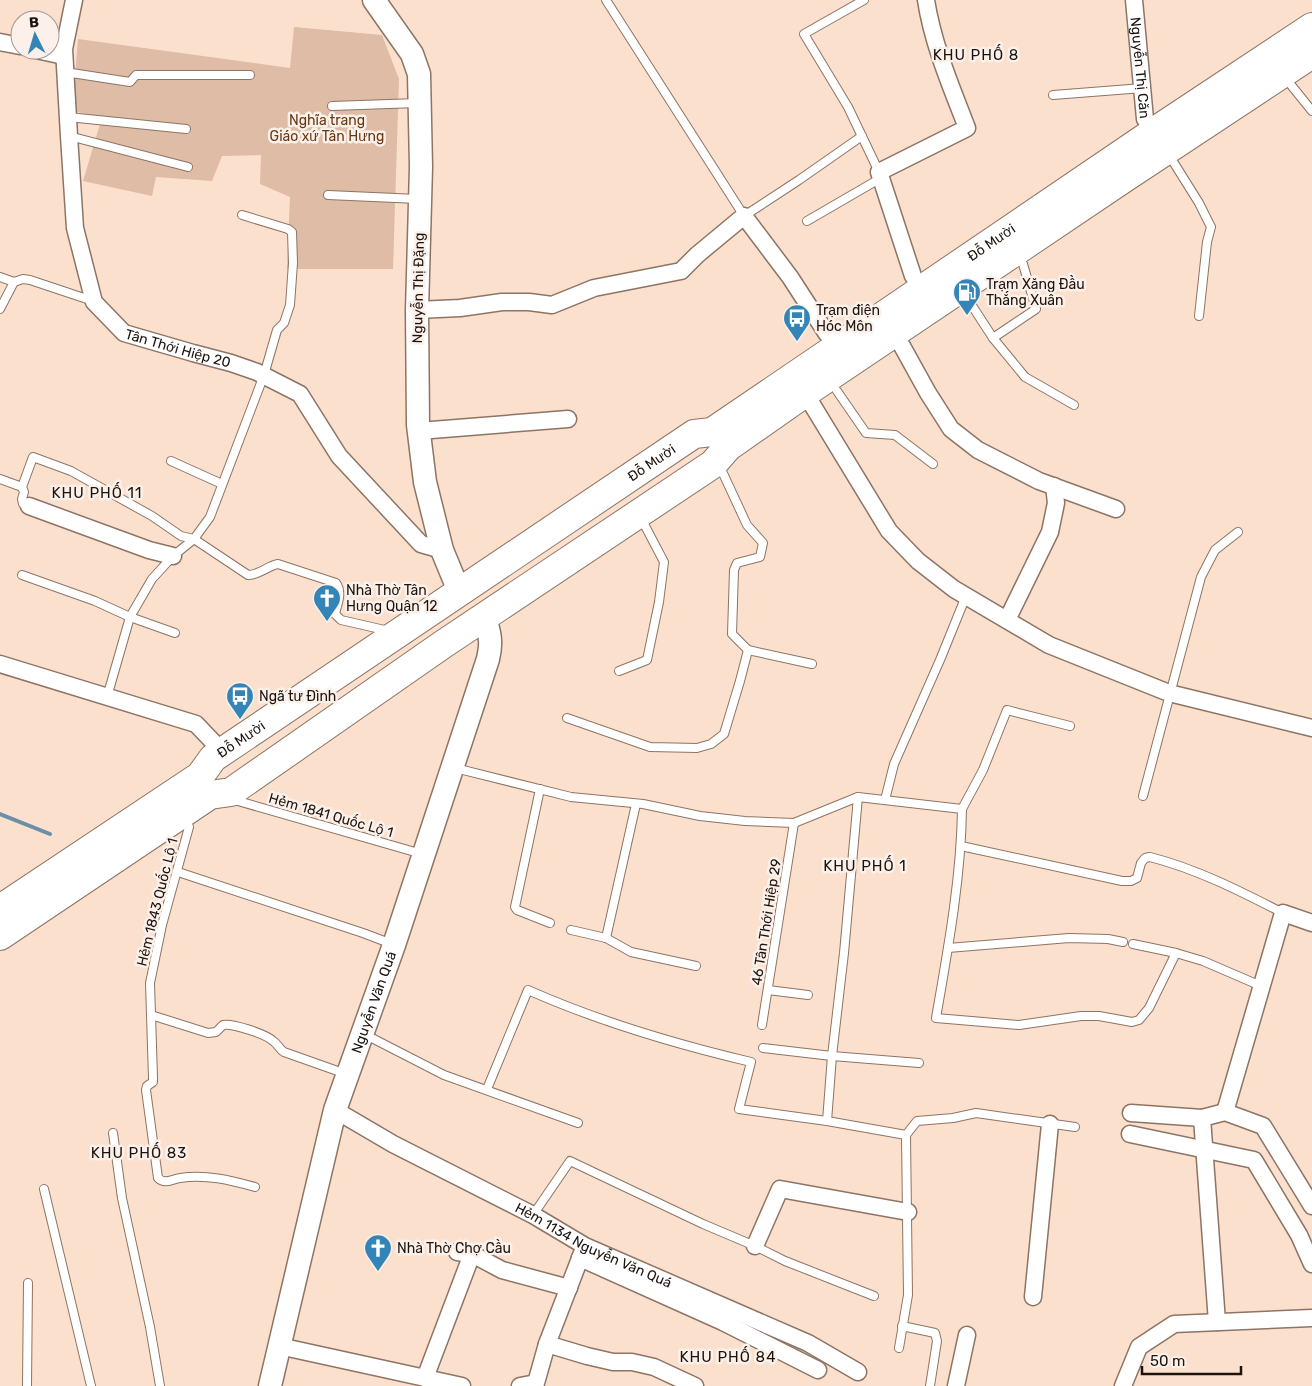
<svg xmlns="http://www.w3.org/2000/svg" width="1312" height="1386" viewBox="0 0 1312 1386" font-family="Rubik,sans-serif">
	<style>
		.green { fill: #debca5 }
		.lines { fill: none; stroke-linecap: round; stroke-linejoin: round }
		.stream { stroke: #6b8fa7; stroke-width: 4 }
		.lane-casing { stroke: #8d7464; stroke-width: 10 }
		.street-casing { stroke: #8d7464; stroke-width: 19 }
		.secondary-casing { stroke: #8d7464; stroke-width: 25 }
		.highway-casing { stroke: #8d7464; stroke-width: 30 }
		.lane { stroke: #fff; stroke-width: 8 }
		.street { stroke: #fff; stroke-width: 16 }
		.secondary { stroke: #fff; stroke-width: 22 }
		.highway { stroke: #fff; stroke-width: 28 }
		.labels { text-anchor: middle; stroke-width: 5; stroke-linejoin: round; paint-order: stroke }
		.street-label { font-size: 14px; fill: #1d130d; stroke: #fcf1ea }
		.park-label { font-size: 14px; fill: #683812; stroke: #fcf1ea }
		.poi-label { font-size: 14px; fill: #1d130d; stroke: #fcf1ea; text-anchor: start }
		.neighbourhood-label { font-size: 15px; letter-spacing: 1px; fill: #1d130d; stroke: #fcf1ea }
	</style>
	<rect width="100%" height="100%" fill="#fce0ce"/>
	<path class="green" d="M294,27L382,35L399,79L393,269H287L290,197L260,184L261,155L222,156L212,181L156,177L152,196L83,181L102,117L72,111L78,39L290,68Z"/>
	<g class="lines">
		<path class="stream" d="M0,814L50,834"/>
		<g class="lane-casing">
			<g id="lane">
				<path d="M606,0L744,216L799,180L862,136"/>
				<path d="M864,0L804,34L848,107L879,172"/>
				<path d="M65,72L130,82L136,75H250"/>
				<path d="M1291,85L1312,111"/>
				<path d="M1053,95L1143,88"/>
				<path d="M332,106L418,103"/>
				<path d="M68,117L186,129"/>
				<path d="M69,136L188,167"/>
				<path d="M1174,163L1199,203L1211,227L1207,242L1199,316"/>
				<path d="M328,195L418,199"/>
				<path d="M807,221L881,178"/>
				<path d="M0,277L14,282L23,279L30,280L93,301"/>
				<path d="M969,301L993,338L1036,309L1023,264"/>
				<path d="M0,309L14,282"/>
				<path d="M993,338L1025,377L1074,405"/>
				<path d="M837,391L866,433L895,435L933,464"/>
				<path d="M171,461L222,484"/>
				<path d="M0,479L22,487L24,492L22,499L23,504L28,506"/>
				<path d="M22,487L33,457L71,471L152,516L181,536L194,539L248,575C260,575 267,566 278,564L336,583C343,593 337,604 335,614L341,620L389,631"/>
				<path d="M22,575L95,601L130,617L175,633"/>
				<path d="M748,650L812,664"/>
				<path d="M619,671L647,660L659,602L664,562L643,522"/>
				<path d="M107,697L130,617L152,579L173,556L194,539L210,517L264,375L277,330L284,323L290,305L293,263L292,232L288,229L242,215"/>
				<path d="M567,718L650,747L697,748L711,744L724,734L740,681L748,650L732,634L734,570L737,563L760,557L763,543L747,525L721,469"/>
				<path d="M455,768L571,797L643,804L700,816L745,821L794,823L858,797"/>
				<path d="M540,789L515,907L517,910L550,923"/>
				<path d="M1143,796L1201,577L1215,550L1238,532"/>
				<path d="M231,799L422,854"/>
				<path d="M885,800L894,764L940,660L966,596"/>
				<path d="M962,809L983,770L1007,710L1070,726"/>
				<path d="M189,827L162,925L150,983L153,1078V1082L147,1086L146,1090L158,1178C165,1185 172,1179 180,1178C206,1174 230,1180 255,1187"/>
				<path d="M961,846L1122,881H1131L1137,878L1141,863L1145,858L1150,857C1197,869 1240,891 1283,913"/>
				<path d="M178,872L363,933L392,944"/>
				<path d="M571,930L606,938L631,952L696,966"/>
				<path d="M606,938L636,804"/>
				<path d="M1133,944L1176,953L1203,961L1261,986"/>
				<path d="M948,948L1069,938L1108,939L1123,942"/>
				<path d="M768,990L808,995"/>
				<path d="M151,1015L208,1033L216,1032L223,1025C232,1023 266,1034 273,1041C278,1044 279,1049 284,1052L346,1074"/>
				<path d="M762,1025L794,823"/>
				<path d="M364,1034L444,1075L578,1123"/>
				<path d="M763,1048L832,1056L919,1063"/>
				<path d="M487,1089L528,990C600,1022 675,1044 751,1062L739,1109L827,1121L906,1135L908,1295L899,1348"/>
				<path d="M827,1121L832,1056L844,953L858,797L962,809C961,879 948,949 936,1018L1019,1025L1081,1016H1099L1132,1022L1139,1020L1149,1008L1176,953"/>
				<path d="M113,1133L122,1198L150,1327L160,1386"/>
				<path d="M906,1135L917,1121L953,1118L976,1113L1075,1127"/>
				<path d="M44,1189L91,1386"/>
				<path d="M533,1215L570,1161L703,1224L755,1246L785,1261L874,1296"/>
				<path d="M902,1326L935,1333L937,1341L930,1386"/>
				<path d="M27,1386L28,1283"/>
			</g>
		</g>
		<g class="street-casing">
			<g id="street">
				<path id="s1" d="M74,0L64,49L69,136L75,228L94,302L124,333L193,353L231,363L257,372L300,394L339,456L421,544L442,550"/>
				<path id="s2" d="M1134,0L1145,119L1155,131"/>
				<path d="M0,42L20,46"/>
				<path d="M36,50L64,56"/>
				<path d="M913,276L879,172L967,128C951,86 933,45 926,0"/>
				<path d="M417,310L460,308L502,302H529L552,305L594,288L681,271L697,255L744,216L790,277L827,334"/>
				<path d="M902,346L928,393L951,429L978,450L1039,481L1116,509"/>
				<path d="M805,393L889,531L918,561L954,589L1049,645L1169,693L1312,728"/>
				<path d="M419,431L568,419"/>
				<path d="M29,506L149,550L173,556"/>
				<path d="M1007,620L1050,532L1056,503L1054,486"/>
				<path d="M0,664L196,724L217,746"/>
				<path id="s3" d="M335,1110L393,1144L533,1215L585,1246L808,1343L858,1372"/>
				<path d="M1225,1112L1283,913L1312,923"/>
				<path d="M1131,1113L1202,1118L1225,1112L1263,1126L1312,1206"/>
				<path d="M1202,1118L1217,1322"/>
				<path d="M1130,1134L1254,1160L1299,1235L1312,1264"/>
				<path d="M755,1246L780,1189L908,1212"/>
				<path d="M457,1252L472,1254L502,1270L569,1288"/>
				<path d="M580,1258L723,1322L818,1370"/>
				<path d="M1033,1297L1050,1124"/>
				<path d="M547,1344L584,1248"/>
				<path d="M279,1346L462,1386"/>
				<path d="M425,1378L472,1254"/>
				<path d="M520,1386L536,1383L547,1344L587,1356L613,1362H632L654,1367L695,1386"/>
				<path d="M956,1386L967,1335"/>
				<path d="M1123,1386L1139,1347L1174,1324L1312,1318"/>
			</g>
		</g>
		<g class="secondary-casing">
			<g id="secondary">
				<path d="M374,0L412,54L419,74L421,167L417,310L418,425L425,482L442,550L456,584"/>
				<path id="s4" d="M270,1386L335,1110L394,945L488,659C491,646 491,638 487,625"/>
			</g>
		</g>
		<g class="highway-casing">
			<g id="highway">
				<path id="s5" d="M0,909L200,776L213,758L694,434L712,432L1155,131L1312,27"/>
				<path d="M0,936L210,795L231,792L442,645L713,464L728,447L805,393L1126,177L1312,54"/>
			</g>
		</g>
		<use href="#lane" class="lane"/>
		<use href="#street" class="street"/>
		<use href="#secondary" class="secondary"/>
		<use href="#highway" class="highway"/>
	</g>
	<defs>
		<g id="fuel-pin" transform="scale(1.4375)"><path d="M0 17L-7.5 6A9.5 9.5 0 1 1 7.5 6Z" fill="#3285b6" stroke="#fcf1ea"/><path d="M-5.5-6h7V0h2V4h1.3V-2.5L3-4.5l.8-.8L6-3V5H2.5V1h-1V6h-7ZM-4.2-4.7v3.2H.2V-4.7Z" fill="#fff"/></g>
		<g id="bus-pin" transform="scale(1.4375)"><path d="M0 17L-7.5 6A9.5 9.5 0 1 1 7.5 6Z" fill="#3285b6" stroke="#fcf1ea"/><path d="M-5-6H5V4H4V6H2V4H-2V6H-4V4H-5ZM-3.5-4V0h7V-4ZM-3.5 1.2v1.5H-2V1.2ZM2 1.2v1.5H3.5V1.2Z" fill="#fff"/></g>
		<g id="church-pin" transform="scale(1.4375)"><path d="M0 17L-7.5 6A9.5 9.5 0 1 1 7.5 6Z" fill="#3285b6" stroke="#fcf1ea"/><path d="M-1.2-6h2.4v3.5h3.3v2.4h-3.3V6h-2.4V-.1h-3.3v-2.4h3.3Z" fill="#fff"/></g>
	</defs>
	<g fill-rule="evenodd">
		<use href="#fuel-pin" x="967" y="292"/>
		<use href="#bus-pin" x="797" y="318"/>
		<use href="#church-pin" x="327" y="598"/>
		<use href="#bus-pin" x="240" y="696"/>
		<use href="#church-pin" x="378" y="1248"/>
	</g>
	<g class="labels">
		<g class="street-label">
			<text dy="5" stroke="none"><textPath href="#s2" startOffset="68">Nguyễn Thị Căn</textPath></text>
			<text dy="5" stroke="none"><textPath href="#s5" startOffset="1198">Đỗ Mười</textPath></text>
			<text transform="translate(418 288) rotate(-89)" y="5">Nguyễn Thị Đặng</text>
			<text dy="5" stroke="none"><textPath href="#s1" startOffset="405">Tân Thới Hiệp 20</textPath></text>
			<text dy="5" stroke="none"><textPath href="#s5" startOffset="791">Đỗ Mười</textPath></text>
			<text dy="5" stroke="none"><textPath href="#s5" startOffset="296">Đỗ Mười</textPath></text>
			<text transform="translate(331 815) rotate(16)" y="5">Hẻm 1841 Quốc Lộ 1</text>
			<text transform="translate(157 902) rotate(-76)" y="5">Hẻm 1843 Quốc Lộ 1</text>
			<text transform="translate(766 922) rotate(-81)" y="5">46 Tân Thới Hiệp 29</text>
			<text dy="5" stroke="none"><textPath href="#s4" startOffset="398">Nguyễn Văn Quá</textPath></text>
			<text dy="5" stroke="none"><textPath href="#s3" startOffset="292">Hẻm 1134 Nguyễn Văn Quá</textPath></text>
		</g>
		<g class="park-label">
			<text x="327" y="125">Nghĩa trang<tspan x="327" dy="16">Giáo xứ Tân Hưng</tspan></text>
		</g>
		<g class="poi-label">
			<text x="986" y="289">Trạm Xăng Đầu<tspan x="986" dy="16">Thắng Xuân</tspan></text>
			<text x="816" y="315">Trạm điện<tspan x="816" dy="16">Hóc Môn</tspan></text>
			<text x="346" y="595">Nhà Thờ Tân<tspan x="346" dy="16">Hưng Quận 12</tspan></text>
			<text x="259" y="701">Ngã tư Đình</text>
			<text x="397" y="1253">Nhà Thờ Chợ Cầu</text>
		</g>
		<g class="neighbourhood-label">
			<text x="976" y="60">KHU PHỐ 8</text>
			<text x="97" y="498">KHU PHỐ 11</text>
			<text x="865" y="871">KHU PHỐ 1</text>
			<text x="139" y="1158">KHU PHỐ 83</text>
			<text x="728" y="1362">KHU PHỐ 84</text>
		</g>
	</g>
	<g transform="translate(35 35) rotate(355)"><circle r="24" fill="#fcf1ea" stroke="#a39892"/>
	<path d="M0-4L9 19L0 12L-9 19Z" fill="#3285b6"/>
	<text y="-8" font-size="14" font-weight="bold" text-anchor="middle" fill="#1d130d">B</text>
	</g>
	<path d="M1142 1366v8h99v-8" fill="none" stroke="#1d130d" stroke-width="2.5"/>
	<text x="1150" y="1366" font-size="15" fill="#1d130d" stroke="#fcf1ea" stroke-width="4" paint-order="stroke">50 m</text>
</svg>
